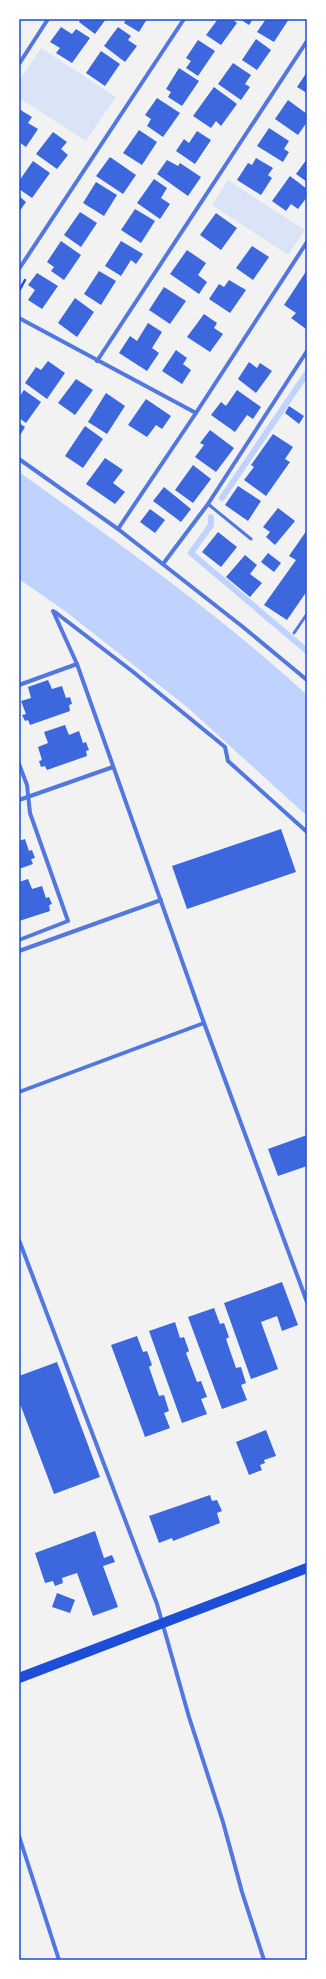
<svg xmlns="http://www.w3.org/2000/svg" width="326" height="1979" viewBox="0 0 326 1979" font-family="Merriweather,serif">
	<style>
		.green { fill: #dbe4f7 }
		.water { fill: #bfd3fe }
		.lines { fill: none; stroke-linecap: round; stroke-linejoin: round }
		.stream { stroke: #bfd3fe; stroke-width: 6 }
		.building { fill: #3d67dc }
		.path { stroke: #1d4ed8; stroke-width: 2.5 }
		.service { stroke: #5277de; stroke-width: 3 }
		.minor { stroke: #5277de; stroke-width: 4 }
		.primary { stroke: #1d4ed8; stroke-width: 10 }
		.neatline { fill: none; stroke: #1d4ed8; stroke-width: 1.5 }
	</style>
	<rect width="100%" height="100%" fill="#f2f2f2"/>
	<g class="green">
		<path d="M41,48L116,97L86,141L19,98V81Z"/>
		<path d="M228,180L305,230L288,255L212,205Z"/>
	</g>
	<path class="water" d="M19,472C118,543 218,613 307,695V816L187,707L65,611L19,579Z"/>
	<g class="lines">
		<g class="stream">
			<path d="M222,498L307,373"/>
			<path d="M211,517V525L191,553L307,651"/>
		</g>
	</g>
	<g class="building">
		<path d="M81,19H106L95,34L79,22Z"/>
		<path d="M126,19H147L139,32L124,23Z"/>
		<path d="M218,19H232L237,23L221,45L206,35Z"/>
		<path d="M240,19H253L249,25Z"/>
		<path d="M266,19H289L274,42L257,32Z"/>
		<path d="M61,27L72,34L76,29L90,38L72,63L56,53L60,48L50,42Z"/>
		<path d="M118,27L131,36L128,40L137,46L125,62L104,46Z"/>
		<path d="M256,39L271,50L257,70L242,60Z"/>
		<path d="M198,40L215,51L198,76L186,68L191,61L186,58Z"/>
		<path d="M101,51L120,64L105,86L86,73Z"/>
		<path d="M233,63L251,75L245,84L250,87L241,100L218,84Z"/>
		<path d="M179,68L199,81L182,106L168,97L171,92L166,89Z"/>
		<path d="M307,72V93L297,87Z"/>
		<path d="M214,87L237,104L221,126L216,121L211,128L193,116Z"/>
		<path d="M157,98L180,113L163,137L147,126L151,119L145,115Z"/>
		<path d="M288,100L307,114V122L298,135L275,119Z"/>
		<path d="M19,109L32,117L28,123L38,129L26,147L19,142Z"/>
		<path d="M269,128L289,141L284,149L289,152L283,162L257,146Z"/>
		<path d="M139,130L157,142L142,165L123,153Z"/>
		<path d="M197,131L211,140L195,164L176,151L184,139L189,143Z"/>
		<path d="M53,132L67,142L61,149L68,155L57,169L36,154Z"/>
		<path d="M110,157L136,175L123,194L96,176Z"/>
		<path d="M256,158L273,168L268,175L272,178L261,195L237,180L248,163L252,165Z"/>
		<path d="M307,159V182L296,174Z"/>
		<path d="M167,160L178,166L180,163L201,177L188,196L157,174Z"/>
		<path d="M33,161L50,173L32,198L19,189V181Z"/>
		<path d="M290,176L307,189V197L298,209L291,204L286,211L272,201Z"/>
		<path d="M154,179L167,188L161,198L170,204L160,219L137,203Z"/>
		<path d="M96,182L117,195L104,216L83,203Z"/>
		<path d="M19,196L26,202L19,212Z"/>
		<path d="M135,209L155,221L141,243L121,230Z"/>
		<path d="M80,212L97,223L81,247L64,235Z"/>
		<path d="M216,213L237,228L221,250L200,235Z"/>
		<path d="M61,241L81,255L64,280L51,271L54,267L47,262Z"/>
		<path d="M121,241L143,254L136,264L131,260L121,276L105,266Z"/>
		<path d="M252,246L269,257L253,280L236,268Z"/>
		<path d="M187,250L206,263L198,275L207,282L199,294L170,274Z"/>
		<path d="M307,270V328L306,329L291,318L296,313L284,305Z"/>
		<path d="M99,271L116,281L101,305L84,294Z"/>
		<path d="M37,273L58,286L42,309L28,300L35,290L28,285Z"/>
		<path d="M229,280L246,290L230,313L209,299L219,284L224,287Z"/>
		<path d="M164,287L186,301L170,324L149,310Z"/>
		<path d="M75,298L94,312L77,337L58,323Z"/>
		<path d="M204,314L217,323L214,328L223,334L210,352L187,337Z"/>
		<path d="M148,323L162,332L152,348L159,353L147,371L119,353L130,336L137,341Z"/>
		<path d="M176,350L187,358L183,364L191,370L182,384L162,371Z"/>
		<path d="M48,361L65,373L47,399L25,383L36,367L41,370Z"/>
		<path d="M249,362L257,368L260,363L272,371L256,393L238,379Z"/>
		<path d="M76,379L93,390L75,415L58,403Z"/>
		<path d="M24,390L41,402L26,423L19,418V397Z"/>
		<path d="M237,390L261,407L253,419L247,415L235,432L211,415L221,402L226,406Z"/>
		<path d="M106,393L125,406L107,434L88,422Z"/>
		<path d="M146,399L171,416L162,429L156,425L147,437L128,425Z"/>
		<path d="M289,406L304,416L299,424L285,413Z"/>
		<path d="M19,423L25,427L19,437Z"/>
		<path d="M85,426L103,439L83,468L65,456Z"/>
		<path d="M210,430L234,448L216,472L195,457L204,445L200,443Z"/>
		<path d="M273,434L293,447L285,459L290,462L266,496L244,480L254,467L251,465Z"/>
		<path d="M105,458L123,470L113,483L125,492L115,504L86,484Z"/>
		<path d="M193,465L211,479L193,503L175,490Z"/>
		<path d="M238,486L261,501L248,521L225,505Z"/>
		<path d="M164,487L191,509L181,522L153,501Z"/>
		<path d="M278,508L295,521L275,545L266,537L270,532L263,527Z"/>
		<path d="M150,509L165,520L155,533L140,522Z"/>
		<path d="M307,530V591L287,620L264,605L296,560L289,556Z"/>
		<path d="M218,532L237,547L221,567L202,552Z"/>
		<path d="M268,553L281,563L274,572L261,562Z"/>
		<path d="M245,555L257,565L250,574L262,583L250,597L226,577Z"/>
		<path d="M48,680L52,689L62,686L66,698L70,697L72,704L69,705L70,711L30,725L28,720L25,721L22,715L26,714L21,701L31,698L28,687Z"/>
		<path d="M65,725L69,735L79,731L83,743L86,742L89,750L86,751L87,756L47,770L45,766L41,767L39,761L42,760L38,747L48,743L44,732Z"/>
		<path d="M281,829L296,872L187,909L172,866Z"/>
		<path d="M25,839L29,851L32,850L35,858L31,859L33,864L19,869V841Z"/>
		<path d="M28,879L32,889L42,886L46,898L49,897L52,904L49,905L50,911L19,921V882Z"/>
		<path d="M307,1135V1166L278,1176L268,1149Z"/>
		<path d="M282,1282L298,1325L282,1331L277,1316L261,1322L278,1369L251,1379L224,1303Z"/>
		<path d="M214,1308L220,1324L224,1323L229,1337L226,1339L236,1368L241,1367L246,1383L241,1385L247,1400L222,1409L188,1317Z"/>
		<path d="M175,1322L180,1338L184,1337L189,1351L186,1353L197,1382L201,1381L207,1397L201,1399L207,1414L182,1423L149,1331Z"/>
		<path d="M137,1336L143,1352L147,1351L152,1365L149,1367L159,1396L164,1395L169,1411L164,1413L170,1428L145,1437L111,1345Z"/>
		<path d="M57,1362L100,1477L54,1494L19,1401V1376Z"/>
		<path d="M266,1430L276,1456L264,1460L265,1463L260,1465L262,1470L249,1475L236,1442Z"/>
		<path d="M210,1495L212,1501L217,1500L222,1511L217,1513L220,1523L173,1541L172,1538L159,1543L149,1516Z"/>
		<path d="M95,1531L104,1558L112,1555L115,1562L103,1566L118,1607L93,1616L77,1573L62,1578L63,1583L55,1586L53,1581L45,1583L35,1553Z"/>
		<path d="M57,1593L75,1600L70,1613L52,1607Z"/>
	</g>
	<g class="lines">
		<path class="path" d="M19,291L25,280"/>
		<g class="service">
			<path d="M208,504L251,539"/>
			<path d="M294,633L307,614"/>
		</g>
		<g class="minor">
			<path d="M19,64L48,19"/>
			<path d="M19,269L184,19"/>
			<path d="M19,318L196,413"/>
			<path d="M97,361L307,41"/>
			<path d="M19,459L118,529L243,627L307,680"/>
			<path d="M118,529L196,413L307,242"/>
			<path d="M163,564L208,504L307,351"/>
			<path d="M53,611L77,664L204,1023L307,1302"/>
			<path d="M55,612L132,671L225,747L228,761L307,832"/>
			<path d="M19,685L77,664"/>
			<path d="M19,764L27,785L30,813L68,921L19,940"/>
			<path d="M19,800L113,767"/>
			<path d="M19,951L161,900"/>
			<path d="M19,1092L204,1023"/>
			<path d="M19,1240L157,1604L189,1717L223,1822L242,1892L264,1960"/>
			<path d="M19,1836L59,1960"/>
		</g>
		<path class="primary" d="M19,1678L307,1568"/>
	</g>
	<rect width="326" height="1979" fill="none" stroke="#ffffff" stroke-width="40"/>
	<rect x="20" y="20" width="286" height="1939" class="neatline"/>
</svg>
